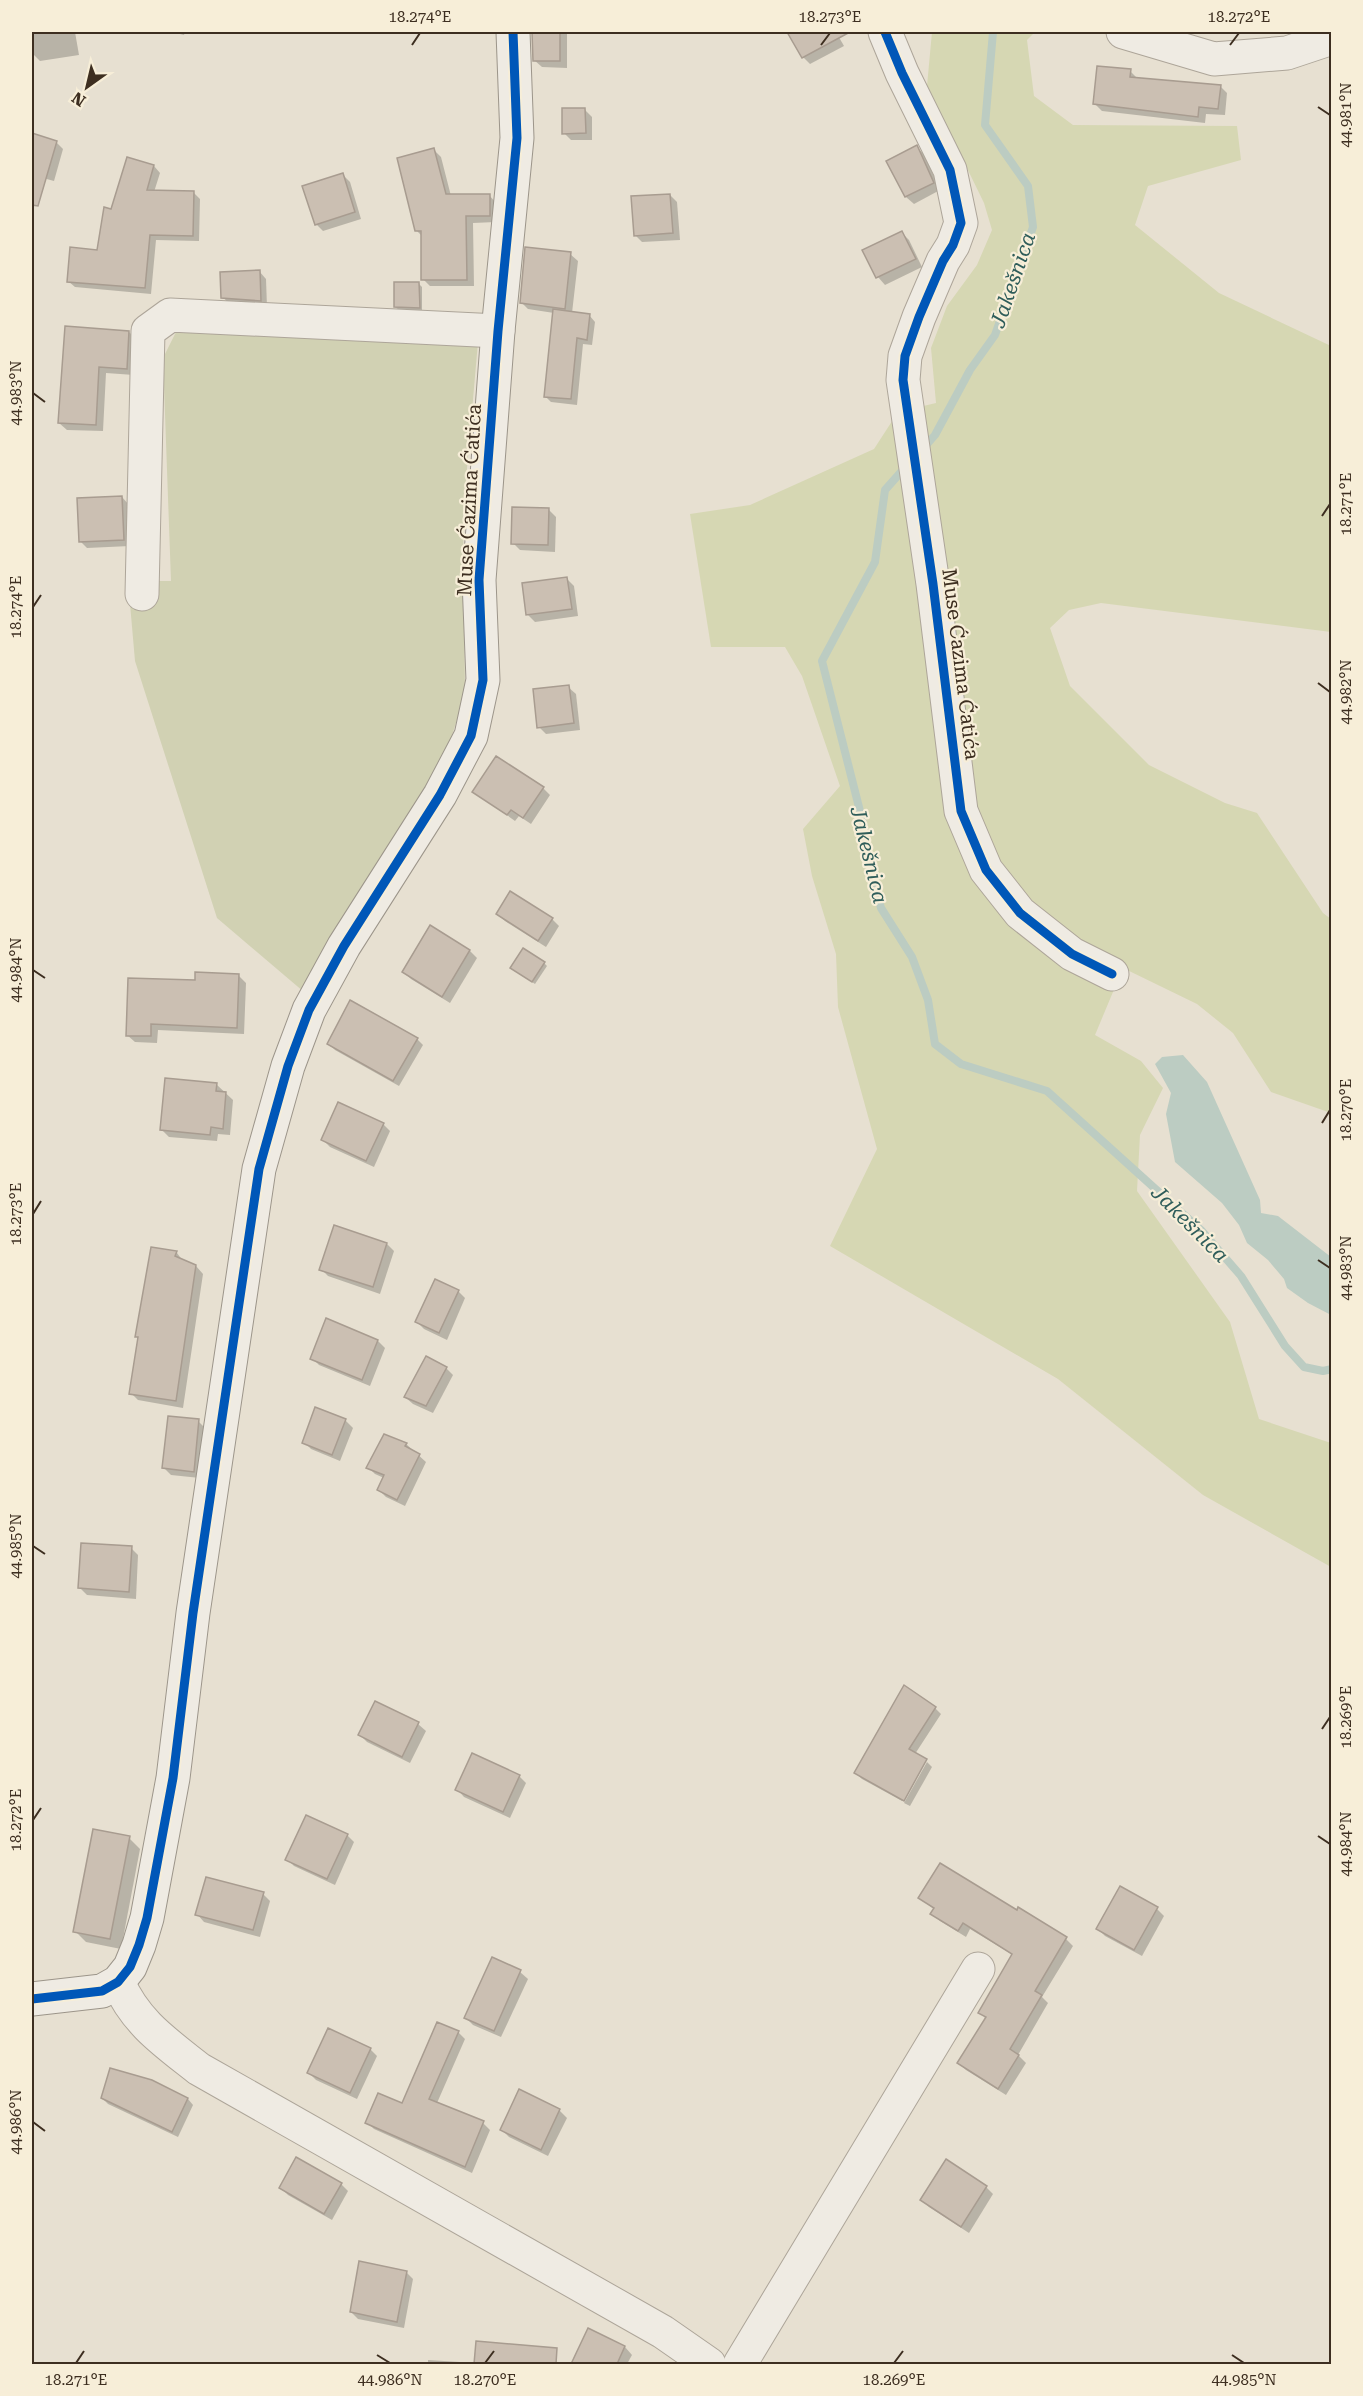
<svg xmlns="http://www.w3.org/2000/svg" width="1363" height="2396" viewBox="0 0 1363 2396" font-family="'Roboto Serif',serif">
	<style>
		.green { fill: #d6d7b3 }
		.cemetery { fill: #d1d1b3 }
		.water { fill: #bcccc2 }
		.shadow { fill: #0003 }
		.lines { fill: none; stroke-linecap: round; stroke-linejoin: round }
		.stream { stroke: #bcccc2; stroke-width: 8 }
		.building { fill: #cbbfb2; stroke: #a89c90; stroke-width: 1.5 }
		.street-casing { stroke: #ada599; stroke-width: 35 }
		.secondary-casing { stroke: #9c958a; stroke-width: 35 }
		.street { stroke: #efebe3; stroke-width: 33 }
		.secondary { stroke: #efebe3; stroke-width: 33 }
		.cycleway-casing { stroke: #f7eed8; stroke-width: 13 }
		.cycleway { stroke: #0057b8; stroke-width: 9 }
		.ticks { fill: none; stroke: #3d2e20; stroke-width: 2 }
		.labels { text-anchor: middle; stroke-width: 4.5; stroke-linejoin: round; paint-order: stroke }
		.street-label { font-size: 20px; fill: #3d2e20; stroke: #f7eed8 }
		.water-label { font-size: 21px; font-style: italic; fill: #2f5d5a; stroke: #f7eed8 }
		.neatline { fill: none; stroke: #3d2e20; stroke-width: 2 }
		.ticks-label { font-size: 15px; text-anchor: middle; fill: #3d2e20 }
	</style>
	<rect width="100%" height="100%" fill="#e7e0d1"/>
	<path class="green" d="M932,32H1035L1027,40L1034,96L1073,125L1237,126L1241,160L1148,186L1135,225L1219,293L1331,346V632L1101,603L1069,610L1050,628L1070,686L1149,765L1225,803L1257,813L1323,913L1331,919V1113L1271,1092L1233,1033L1197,1004L1123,968L1095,1035L1141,1061L1163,1088L1140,1135L1137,1191L1230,1322L1259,1419L1331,1443V1567L1203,1495L1058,1379L830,1246L877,1149L838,1007L836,954L812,876L803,829L840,786L802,676L785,647H711L690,514L750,505L874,449L898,412L936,403L931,348L947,306L977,265L992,230L984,203L927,86Z"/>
	<path class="cemetery" d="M176,332L478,342L463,514L465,694L438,780L304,992L217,918L135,661L128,581H171L163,358Z"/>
	<path class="water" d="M1183,1055L1207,1082L1260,1200L1261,1213L1278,1216L1331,1257V1315L1308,1303L1287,1288L1284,1279L1268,1260L1247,1243L1239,1225L1222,1203L1175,1162L1166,1114L1171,1093L1155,1064L1162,1057Z"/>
	<g class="shadow">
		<path d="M32,32H75L79,55L40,61L33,54Z"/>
		<path d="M172,32H185L184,35Z"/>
		<path d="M533,32H567V68L542,67L534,60Z"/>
		<path d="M789,32H836L844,46L810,64L803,57Z"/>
		<path d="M1130,71L1138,79L1220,86L1227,93L1225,115L1206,114L1205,123L1102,111L1095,104Z"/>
		<path d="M584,109L592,117V140H571L564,133Z"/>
		<path d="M32,135L56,142L63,149L54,181L32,175Z"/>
		<path d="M916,147L924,154L940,190L914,204L906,197L888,162Z"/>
		<path d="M434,150L441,157L451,196L489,195L496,203V222L473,223L474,286H430L423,279L422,236L417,231Z"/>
		<path d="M154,166L160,173L154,192L194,193L200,199L199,241L156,240L151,294L75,287L68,281L98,252L112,210Z"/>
		<path d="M343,175L350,182L361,219L323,231L316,224Z"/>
		<path d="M670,195L677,202L680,240L642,242L635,235Z"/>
		<path d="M902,233L909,240L922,267L885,285L878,277L864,251Z"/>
		<path d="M570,254L578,261L572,313L589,315L595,322L592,345L583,344L577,405L551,402L545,396L554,313L528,309L521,302Z"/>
		<path d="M259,271L266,279L267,307L230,305L223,297Z"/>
		<path d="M419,284L422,287V311L399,310L395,307Z"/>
		<path d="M66,328L129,332L136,339L134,375L106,373L103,431L67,430L59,423Z"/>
		<path d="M122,497L129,505L130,546L87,548L80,541Z"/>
		<path d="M549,510L556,517L555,552L520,550L513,543Z"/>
		<path d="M566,578L574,586L578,616L535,622L528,615Z"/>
		<path d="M568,687L576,694L580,730L546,734L539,727Z"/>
		<path d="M543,788L550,795L531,824L519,816L515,821L474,791Z"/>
		<path d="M498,914L552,919L559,926L546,947L505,921Z"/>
		<path d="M431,928L470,951L477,958L450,1003L411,979L404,972Z"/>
		<path d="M544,963L547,966L535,984L512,968Z"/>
		<path d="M239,976L246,983L244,1034L158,1030L157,1043L135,1042L127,1035Z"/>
		<path d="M417,1039L423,1045L399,1086L335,1050L329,1044Z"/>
		<path d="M216,1084L233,1100L230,1135L218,1134L217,1141L169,1137L162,1130Z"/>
		<path d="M383,1124L390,1131L374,1167L330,1147L323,1140Z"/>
		<path d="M387,1244L394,1251L380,1294L328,1276L321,1269Z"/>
		<path d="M152,1249L177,1253L183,1261L196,1266L203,1274L183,1408L138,1400L131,1393L140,1339L136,1336Z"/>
		<path d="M458,1291L465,1298L447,1340L424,1329L417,1322Z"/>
		<path d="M327,1320L378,1341L385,1348L370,1386L319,1365L312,1358Z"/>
		<path d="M446,1368L453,1375L433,1413L413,1404L405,1397Z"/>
		<path d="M316,1409L346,1421L353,1428L340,1461L311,1449L304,1442Z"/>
		<path d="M198,1421L205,1428L200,1478L171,1475L164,1468Z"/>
		<path d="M406,1444L426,1462L405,1506L386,1497L379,1490L384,1478L375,1474L368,1467Z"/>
		<path d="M131,1548L138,1555L136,1599L87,1595L80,1588Z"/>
		<path d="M376,1703L418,1724L426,1731L410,1763L367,1742L360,1735Z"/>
		<path d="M935,1708L941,1714L915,1754L925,1760L902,1801L862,1779L856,1773Z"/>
		<path d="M927,1762L932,1767L910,1806L904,1803Z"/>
		<path d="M519,1776L526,1783L510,1818L464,1797L457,1789Z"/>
		<path d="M347,1835L354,1842L335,1885L294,1866L287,1859Z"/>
		<path d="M129,1838L140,1849L121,1949L86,1942L75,1931Z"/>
		<path d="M263,1894L270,1901L260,1937L204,1922L197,1914Z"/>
		<path d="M920,1898L1017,1912L1019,1909L1066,1939L1073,1946L1042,1997L1048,2003L1018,2055L1026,2063L1006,2095L966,2070L959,2063L986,2019L980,2012L1013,1955L970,1929L966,1937L940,1921L932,1914L935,1910Z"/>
		<path d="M1157,1909L1164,1916L1142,1956L1105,1936L1098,1929Z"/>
		<path d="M492,1959L520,1972L528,1979L501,2037L473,2025L466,2018Z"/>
		<path d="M458,2032L465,2039L437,2103L483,2123L490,2130L472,2173L374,2129L367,2122L403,2105Z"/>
		<path d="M370,2049L377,2056L357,2099L316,2080L309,2073Z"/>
		<path d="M151,2082L188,2099L193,2105L178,2137L108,2104L102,2098Z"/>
		<path d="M520,2091L559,2110L567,2118L548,2156L509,2137L502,2130Z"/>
		<path d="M946,2162L986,2187L993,2194L969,2233L929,2207L922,2200Z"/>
		<path d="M341,2184L348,2191L332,2220L288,2195L280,2187Z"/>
		<path d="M406,2272L413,2279L404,2328L358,2319L351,2312Z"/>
		<path d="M589,2330L625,2347L632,2355L627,2364H572Z"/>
		<path d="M530,2353L529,2364H428V2360L476,2363Z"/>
	</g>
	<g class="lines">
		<g class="stream">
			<path d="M922,450L935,435L970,370L995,335L1033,227L1028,186L985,125L993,32"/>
			<path d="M901,472L885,490L875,562L822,661L864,827L866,852L881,908L912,957L928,1000L935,1044L961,1064L1047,1091L1202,1231L1241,1276L1285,1346L1304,1367L1323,1371L1332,1369"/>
		</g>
	</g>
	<g class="building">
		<path d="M532,32H560V61H533Z"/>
		<path d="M787,32H850L802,58Z"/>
		<path d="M1097,66L1131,69L1130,77L1221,85L1218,109L1199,107L1198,117L1093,104Z"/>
		<path d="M562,108H585L586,133L562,134Z"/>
		<path d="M32,133L57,141L38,206L32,205Z"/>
		<path d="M917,145L934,183L905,197L886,161Z"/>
		<path d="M434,148L446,194H490V216H466L467,280H421V231H415L397,158Z"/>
		<path d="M127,157L154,165L147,190L194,191L193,236L150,235L145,288L67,282L70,247L97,250L104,207L111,209Z"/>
		<path d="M343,173L355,212L315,225L302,186Z"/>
		<path d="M670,194L673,233L634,236L631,196Z"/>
		<path d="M902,231L916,259L876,278L862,250Z"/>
		<path d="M525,247L571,252L565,309L520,303Z"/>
		<path d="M260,270L261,301L221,298L220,272Z"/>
		<path d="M394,282H419L420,308L394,307Z"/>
		<path d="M553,309L590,314L587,340L577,338L571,399L544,397Z"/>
		<path d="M65,326L129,331L127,369L99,367L96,425L58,423Z"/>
		<path d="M122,496L124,540L79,542L77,498Z"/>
		<path d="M512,507L549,508L548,545L511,544Z"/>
		<path d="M567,577L572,609L526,615L522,583Z"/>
		<path d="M569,685L574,723L537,728L533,689Z"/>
		<path d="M496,756L544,787L523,818L511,810L507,815L472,792Z"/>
		<path d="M510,891L553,918L538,941L496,914Z"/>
		<path d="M430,925L470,950L442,997L402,972Z"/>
		<path d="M523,948L545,962L532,982L510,968Z"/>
		<path d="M195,972L239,974L237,1028L151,1024V1036H126L128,978L195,980Z"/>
		<path d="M350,1000L418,1038L393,1081L327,1044Z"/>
		<path d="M165,1078L217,1083L216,1091L226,1092L223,1129L211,1127L210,1135L160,1130Z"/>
		<path d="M338,1102L384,1123L366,1161L321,1140Z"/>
		<path d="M334,1225L387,1243L373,1287L319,1270Z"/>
		<path d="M151,1247L177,1251L175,1256L196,1265L176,1401L129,1394L138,1337H135Z"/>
		<path d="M435,1279L459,1290L439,1333L415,1322Z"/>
		<path d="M326,1318L378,1340L362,1380L310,1359Z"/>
		<path d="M426,1356L447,1367L426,1406L404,1397Z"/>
		<path d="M315,1407L346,1419L332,1455L302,1443Z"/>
		<path d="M168,1416L199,1419L194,1472L162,1468Z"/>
		<path d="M384,1434L407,1443L405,1446L420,1454L397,1500L377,1490L384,1475L366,1468Z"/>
		<path d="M81,1543L132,1546L129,1592L78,1588Z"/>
		<path d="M904,1685L936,1707L909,1749L927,1759L904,1801L854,1773Z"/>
		<path d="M375,1701L419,1722L402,1757L358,1735Z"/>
		<path d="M472,1753L520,1775L503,1812L455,1790Z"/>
		<path d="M306,1815L348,1834L327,1879L285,1860Z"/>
		<path d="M93,1829L130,1836L110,1939L73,1932Z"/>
		<path d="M940,1863L1017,1910L1018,1907L1067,1937L1035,1991L1042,1995L1010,2049L1019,2055L998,2089L957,2063L986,2017L978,2013L1012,1954L963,1923L958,1931L930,1914L934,1908L918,1898Z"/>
		<path d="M206,1877L264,1892L253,1930L195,1915Z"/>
		<path d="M1120,1886L1158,1907L1134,1950L1096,1929Z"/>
		<path d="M492,1957L521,1970L494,2031L464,2018Z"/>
		<path d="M437,2022L459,2031L429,2099L484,2121L465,2167L365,2123L378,2093L402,2103Z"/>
		<path d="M328,2028L371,2048L350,2093L307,2073Z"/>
		<path d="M110,2068L152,2080L188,2098L172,2132L101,2098Z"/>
		<path d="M519,2089L560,2109L541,2150L500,2130Z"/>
		<path d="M296,2157L342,2183L324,2214L279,2188Z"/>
		<path d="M946,2159L987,2186L961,2227L920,2200Z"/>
		<path d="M359,2261L407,2271L397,2322L350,2312Z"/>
		<path d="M588,2328L625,2346L617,2364H571Z"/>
		<path d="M476,2341L557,2348L556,2364H474Z"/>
	</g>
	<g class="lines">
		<g class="street-casing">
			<g id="street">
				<path d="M885,32L902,73L950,170L961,223L953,245L943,261L919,317L905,356L903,380L933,584L961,811L986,870L1020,913L1072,954L1112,974"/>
				<path d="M1123,32L1214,59L1287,53L1332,38"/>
				<path d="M142,594L148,331L170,315L498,331"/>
				<path d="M118,1982C136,2023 165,2042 199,2069L663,2332L709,2364"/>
				<path d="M740,2364L978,1969"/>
			</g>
		</g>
		<g class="secondary-casing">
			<path id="secondary" d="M32,1999L102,1991L118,1982L130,1967L139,1945L147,1918L173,1778L193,1613L259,1169L288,1066L309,1010L344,946L440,795L471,736L483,680L479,580L498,331L517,138L513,32"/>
		</g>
		<use href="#street" class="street"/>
		<use href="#secondary" class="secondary"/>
		<g class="cycleway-casing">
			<g id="cycleway">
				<path d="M885,32L902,73L950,170L961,223L953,245L943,261L919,317L905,356L903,380L933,584L961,811L986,870L1020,913L1072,954L1112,974"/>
				<path d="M32,1999L102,1991L118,1982L130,1967L139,1945L147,1918L173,1778L193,1613L259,1169L288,1066L309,1010L344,946L440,795L471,736L483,680L479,580L498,331L517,138L513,32"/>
			</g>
		</g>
		<use href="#cycleway" class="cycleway"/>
	</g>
	<path class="ticks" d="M412,45L420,33M821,45L830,33M1230,45L1239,33M1318,107L1330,115M33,393L45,402M1322,516L1330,504M33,607L41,595M1318,683L1330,692M33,970L45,978M1322,1123L1330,1110M33,1214L41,1201M1318,1260L1330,1268M33,1546L45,1554M1322,1729L1330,1717M33,1820L41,1808M1318,1836L1330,1844M33,2122L45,2131M377,2355L390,2363M1232,2355L1244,2363M76,2363L84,2351M485,2363L494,2351M894,2363L903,2351"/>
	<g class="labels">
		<g class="street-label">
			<text transform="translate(469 500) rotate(-87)" y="7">Muse Ćazima Ćatića</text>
			<text transform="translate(961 664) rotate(83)" y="7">Muse Ćazima Ćatića</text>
		</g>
		<g class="water-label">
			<text transform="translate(1013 280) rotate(-71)" y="7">Jakešnica</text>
			<text transform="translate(869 855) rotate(76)" y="7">Jakešnica</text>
			<text transform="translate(1190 1224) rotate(45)" y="7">Jakešnica</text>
		</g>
	</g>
	<rect width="1363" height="2396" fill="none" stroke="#f7eed8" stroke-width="66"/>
	<g transform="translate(87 87) rotate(214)" stroke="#f7eed8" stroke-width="4.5" paint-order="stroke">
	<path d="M0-4.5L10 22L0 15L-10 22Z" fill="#3d2e20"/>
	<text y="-9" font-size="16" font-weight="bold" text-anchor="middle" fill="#3d2e20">N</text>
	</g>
	<rect x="33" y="33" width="1297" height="2330" class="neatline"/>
	<g class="ticks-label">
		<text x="420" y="22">18.274°E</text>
		<text x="830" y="22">18.273°E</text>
		<text x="1239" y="22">18.272°E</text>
		<text transform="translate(1346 115) rotate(-90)" y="5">44.981°N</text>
		<text transform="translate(16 393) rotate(-90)" y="5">44.983°N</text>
		<text transform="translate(1346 504) rotate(-90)" y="5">18.271°E</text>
		<text transform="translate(16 607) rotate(-90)" y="5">18.274°E</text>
		<text transform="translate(1346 692) rotate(-90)" y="5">44.982°N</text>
		<text transform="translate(16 970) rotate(-90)" y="5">44.984°N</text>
		<text transform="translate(1346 1110) rotate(-90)" y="5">18.270°E</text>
		<text transform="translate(16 1214) rotate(-90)" y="5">18.273°E</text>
		<text transform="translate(1346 1268) rotate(-90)" y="5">44.983°N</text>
		<text transform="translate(16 1546) rotate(-90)" y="5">44.985°N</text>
		<text transform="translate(1346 1717) rotate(-90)" y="5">18.269°E</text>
		<text transform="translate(16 1820) rotate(-90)" y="5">18.272°E</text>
		<text transform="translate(1346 1844) rotate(-90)" y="5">44.984°N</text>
		<text transform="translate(16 2122) rotate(-90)" y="5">44.986°N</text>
		<text x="76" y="2385">18.271°E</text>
		<text x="390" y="2385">44.986°N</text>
		<text x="485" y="2385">18.270°E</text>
		<text x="894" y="2385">18.269°E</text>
		<text x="1244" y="2385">44.985°N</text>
	</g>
</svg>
